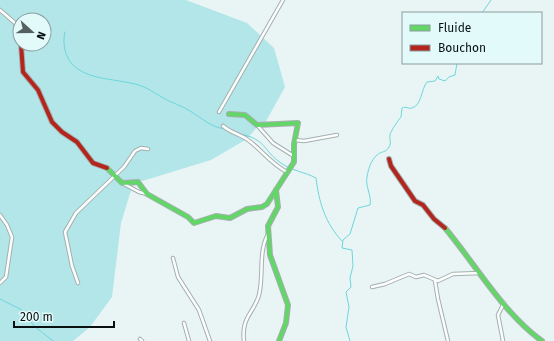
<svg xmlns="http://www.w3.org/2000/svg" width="554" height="341" viewBox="0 0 554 341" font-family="'Fira Sans',sans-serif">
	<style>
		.green { fill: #b2e6e9; fill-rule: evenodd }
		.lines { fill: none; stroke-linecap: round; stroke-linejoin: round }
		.stream { stroke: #6cd6db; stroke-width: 1 }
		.street-casing { stroke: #a5afaf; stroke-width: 4.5 }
		.fast-casing { stroke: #a5afaf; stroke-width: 6 }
		.jam-casing { stroke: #a5afaf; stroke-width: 6 }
		.street { stroke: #fcfefe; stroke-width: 2.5 }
		.fast { stroke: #63d668; stroke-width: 4 }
		.jam { stroke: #b3261e; stroke-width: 4 }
	</style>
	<rect width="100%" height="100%" fill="#e9f5f5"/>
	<path class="green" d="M0,0H186L247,23L274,48L285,87L265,123L257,127L247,139L211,160L139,182L132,187L121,223L112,297L90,327L73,341H0ZM20,20H44V44H20Z"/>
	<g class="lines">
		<g class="stream">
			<path d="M482,13L491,0"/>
			<path d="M65,32C62,43 65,58 74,66C92,82 122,78 144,87C151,90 158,95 165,99C173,103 182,106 190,111C202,118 210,127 225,129"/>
			<path d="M239,134C266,138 263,151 281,163C292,171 305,172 316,178C319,202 325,223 342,241"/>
			<path d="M0,299L22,310L34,326L53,341"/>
			<path d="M350,341L346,327L349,307L346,292L351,287L350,278L353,266L352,250L342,248L343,240L350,234L358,208L370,205C372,195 365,187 367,177C368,170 371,160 377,155C381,151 386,153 389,147C392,142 389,139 390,135C390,132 399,119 401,117L402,108C406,106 408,109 412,108C422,105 421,89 427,82L435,81L438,76L439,79L445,81L449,77L455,75L457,63"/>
		</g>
		<g class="street-casing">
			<g id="street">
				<path d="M0,10L15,23L20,41"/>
				<path d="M219,112L283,0"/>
				<path d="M257,125L273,143L292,155"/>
				<path d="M223,126C231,133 240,134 248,140C262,150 271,164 287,172"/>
				<path d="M295,140L304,141L337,135"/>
				<path d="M124,184L139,192L147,194"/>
				<path d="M0,215L7,225L12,237L6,277L0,283"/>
				<path d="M173,258L178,277L199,310L210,341"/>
				<path d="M435,281L438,299L448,341"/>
				<path d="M78,283L72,266L65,232L76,213L124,167L135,151L141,148L148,149"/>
				<path d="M372,287L385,284L409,274L416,277L424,275L438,281L453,274L480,273"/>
				<path d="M184,323L189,341"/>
				<path d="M140,339L142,341"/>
				<path d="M244,341C241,317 254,313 259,295C264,275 258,252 268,234"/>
				<path d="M503,341L498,315L504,303"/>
			</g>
		</g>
		<g class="fast-casing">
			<g id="fast">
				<path d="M107,168L122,183L138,182L147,194L188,217L194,223L216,216L230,218L247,209L262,207L267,204L294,162V144L298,123L257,125L245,115L229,114"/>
				<path d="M276,190L278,207L268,226L270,255L288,305L286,323L279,341"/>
				<path d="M445,228C476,265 503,313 542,341"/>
			</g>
		</g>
		<g class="jam-casing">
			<g id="jam">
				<path d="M21,44L23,72L38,90L52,122L62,132L77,142L93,163L107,168"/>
				<path d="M389,159L391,166L415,201L423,205L434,219L445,228"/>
			</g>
		</g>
		<use href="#street" class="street"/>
		<use href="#fast" class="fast"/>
		<use href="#jam" class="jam"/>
	</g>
	<rect x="402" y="12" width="140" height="52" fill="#e3fafb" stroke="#8b9c9d"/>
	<rect x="410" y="25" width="20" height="6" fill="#63d668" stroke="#8b9c9d"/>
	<text x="438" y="32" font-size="12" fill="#081010">Fluide</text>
	<rect x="410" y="45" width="20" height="6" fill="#b3261e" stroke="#8b9c9d"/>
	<text x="438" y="52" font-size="12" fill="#081010">Bouchon</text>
	<g transform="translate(32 32) rotate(111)"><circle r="19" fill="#e3fafb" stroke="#8b9c9d"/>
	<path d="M0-3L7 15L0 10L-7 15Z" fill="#576060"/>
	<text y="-6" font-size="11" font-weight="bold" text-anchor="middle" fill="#081010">N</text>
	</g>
	<path d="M14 321v6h100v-6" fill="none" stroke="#081010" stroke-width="2"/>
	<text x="20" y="321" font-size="12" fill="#081010" stroke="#e3fafb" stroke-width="3" paint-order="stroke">200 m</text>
</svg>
